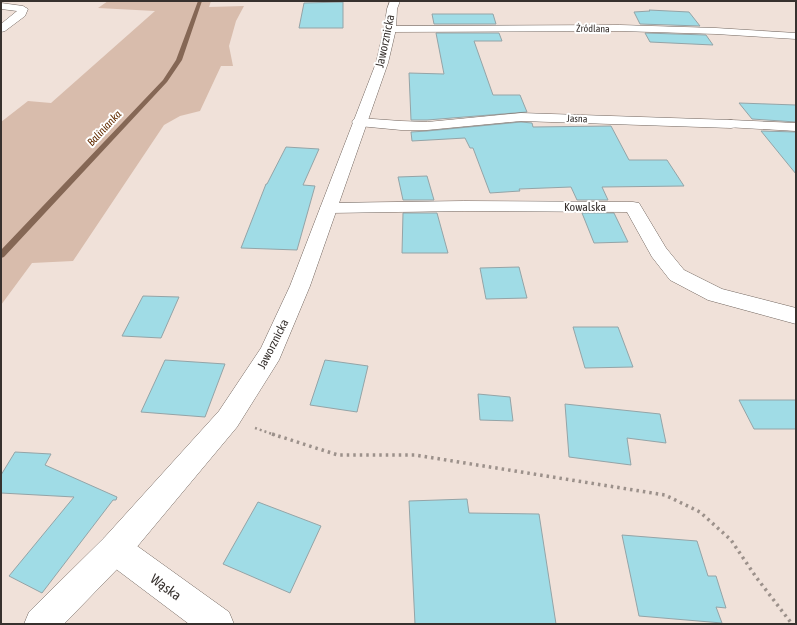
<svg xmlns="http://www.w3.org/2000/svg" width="797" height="625" viewBox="0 0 797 625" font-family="'Asap Condensed',sans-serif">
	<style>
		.green { fill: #d8bcac }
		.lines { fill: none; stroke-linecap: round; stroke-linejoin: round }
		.stream { fill: #856755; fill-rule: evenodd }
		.building { fill: #a0dce6; stroke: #94a4a7 }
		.lane-casing { stroke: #72665f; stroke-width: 1 }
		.street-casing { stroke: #72665f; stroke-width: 1 }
		.secondary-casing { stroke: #72665f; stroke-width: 1 }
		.path-far1 { stroke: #9c918b; stroke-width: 2.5; stroke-dasharray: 2 3; stroke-linecap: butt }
		.path { stroke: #9c918b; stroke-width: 3.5; stroke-dasharray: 2.5 4; stroke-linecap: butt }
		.lane { fill: #fff; fill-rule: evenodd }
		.street { fill: #fff; fill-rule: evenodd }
		.secondary { fill: #fff; fill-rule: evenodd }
		.labels { text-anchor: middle; stroke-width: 4; stroke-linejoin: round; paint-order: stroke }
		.far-street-label { font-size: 10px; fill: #37312e; stroke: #fff }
		.far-water-label { font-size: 11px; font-style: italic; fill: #622c02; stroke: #fff }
		.street-label { font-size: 12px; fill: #37312e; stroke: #fff }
		.near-street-label { font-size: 14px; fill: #37312e; stroke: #fff }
	</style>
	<rect width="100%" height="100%" fill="#f0e1d9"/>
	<path class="green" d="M108,1H211L209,7L244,6L236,21L229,46L233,66H221L200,111L180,116L164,125L73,261L32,263L1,305V122L28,101L51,103L155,11L98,8Z"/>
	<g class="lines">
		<path class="stream" d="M198,1H202L182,60L167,82L4,257L1,258V250L163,80L176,60Z"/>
	</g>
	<g class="building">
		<path d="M343,2V28H299L304,3Z"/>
		<path d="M649,10L689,12L700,26L640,24L634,12L650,11Z"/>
		<path d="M432,14H493L496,24H434Z"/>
		<path d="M436,33H499L502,41H474L493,95H520L527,112L427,120H411L409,73L444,74Z"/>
		<path d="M645,33L706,35L713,45L650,42Z"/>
		<path d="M739,103L796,105V122L752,119Z"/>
		<path d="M521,122L532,123L533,127L611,126L629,160H667L684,186L602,187L608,200H577L571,187L519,189L520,191L490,193L473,148H470L465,138L412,141L411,132L427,131Z"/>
		<path d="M761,131L796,132V174Z"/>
		<path d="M286,147L319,149L303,185L315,186L297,250L241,248L266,184H267Z"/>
		<path d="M427,176L434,200H403L398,177Z"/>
		<path d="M403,213H437L448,253H402Z"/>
		<path d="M582,213H614L628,242L594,243Z"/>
		<path d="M519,267L527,298L486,299L480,268Z"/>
		<path d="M143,296L179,297L161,338L122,336Z"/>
		<path d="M573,327H618L633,367L585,368Z"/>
		<path d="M165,360L225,364L205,417L141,412Z"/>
		<path d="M325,360L368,366L357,412L310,405Z"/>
		<path d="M478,394L510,397L513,421L480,420Z"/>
		<path d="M739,400H796V429H754Z"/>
		<path d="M565,404L660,414L666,443L627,438L631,465L569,457Z"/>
		<path d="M15,452L51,454L45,465L117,497L116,500H113L42,593L9,576L74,497L1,493V475Z"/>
		<path d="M467,499L469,513L539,514L556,624H415L409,501Z"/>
		<path d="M258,502L321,526L290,593L223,564Z"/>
		<path d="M622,535L697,541L708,576H716L726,608L716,607L722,623L639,616Z"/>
	</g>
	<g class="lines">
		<g class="lane-casing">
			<path id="lane" d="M731,120L796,123V131L726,127L725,124L726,121Z"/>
		</g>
		<g class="street-casing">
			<g id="street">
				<path d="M1,3L23,6L28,9L25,16L5,31L1,32V24L17,11L1,9Z"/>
				<path d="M620,25L716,28L796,33V39L716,34L620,31L390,32L386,31L384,29L386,27L390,26Z"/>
				<path d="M521,113L731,120L736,121L738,124L736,127L731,128L521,121L427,130H401L359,126L354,125L352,122L354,119L359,118L401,121L427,122Z"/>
				<path d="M464,201L633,202L639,203L666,248L684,270L722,289L796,308V324L708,300L670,280L652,257L627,212L464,211L329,213L323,212L320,208L323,204L329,203Z"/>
				<path d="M115,534L126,538L229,612L234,624H189L104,560L100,549L104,538Z"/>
			</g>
		</g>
		<g class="secondary-casing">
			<path id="secondary" d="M390,1H400L397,9L396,29L388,63L310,286L279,360L237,427L126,560L64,624H24L29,612L104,538L219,411L261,348L290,286L376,63L384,29L387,9Z"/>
		</g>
		<path class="path-far1" d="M255,428L275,435"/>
		<path class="path" d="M272,434L338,455H415L665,495L700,512L731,540L756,577L792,624"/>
		<use href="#lane" class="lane"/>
		<use href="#street" class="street"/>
		<use href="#secondary" class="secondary"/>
	</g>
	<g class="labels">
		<g class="far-street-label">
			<text transform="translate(593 28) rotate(1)" y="4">Źródlana</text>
			<text transform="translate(577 118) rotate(2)" y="4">Jasna</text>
		</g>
		<g class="far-water-label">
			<text transform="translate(104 128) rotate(-47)" y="4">Balinianka</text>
		</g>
		<g class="street-label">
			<text transform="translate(385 41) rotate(-78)" y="4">Jaworznicka</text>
			<text x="585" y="211">Kowalska</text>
			<text transform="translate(273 344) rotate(-63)" y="4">Jaworznicka</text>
		</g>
		<g class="near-street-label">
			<text transform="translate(166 587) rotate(36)" y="5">Wąska</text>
		</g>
	</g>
	<rect width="797" height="625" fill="none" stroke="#37312e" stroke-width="4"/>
</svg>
